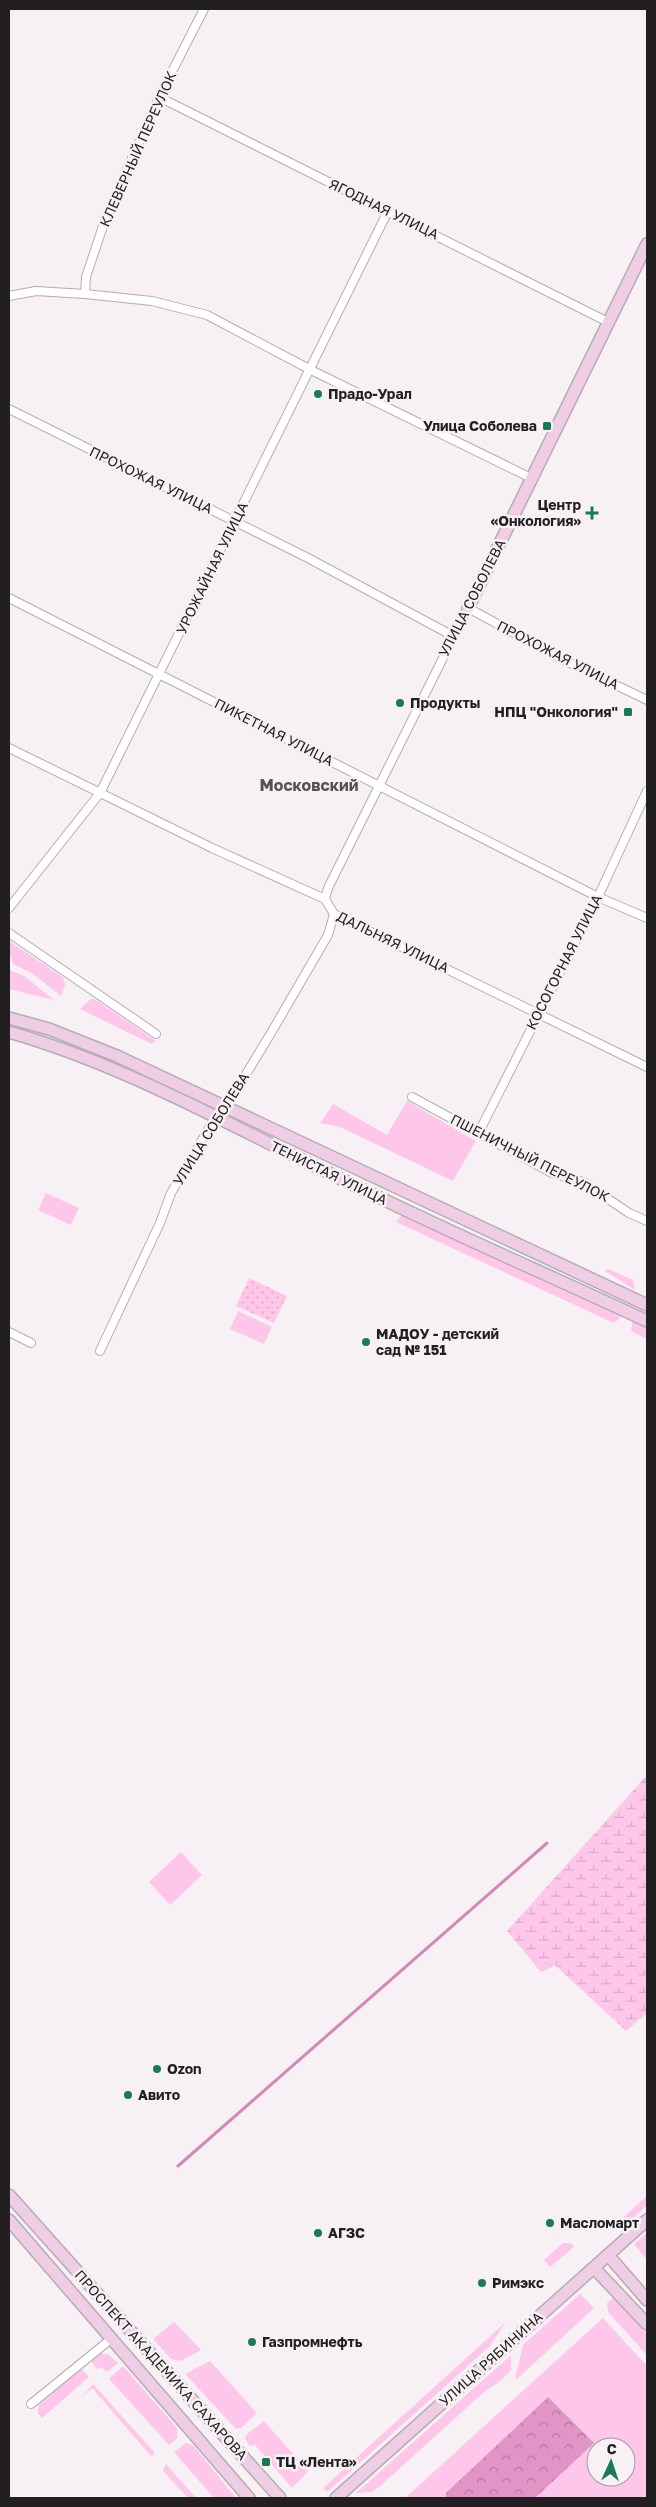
<svg xmlns="http://www.w3.org/2000/svg" width="656" height="2507" viewBox="0 0 656 2507" font-family="'Golos Text',sans-serif">
	<style>
		.grass { fill: #fec7ea; fill-rule: evenodd }
		.forest { fill: url(#forest-crowns) }
		.wetland { fill: url(#wetland-marsh) }
		.park { fill: url(#park-dots) }
		.lines { fill: none; stroke-linecap: round; stroke-linejoin: round }
		.stream { stroke: #d488b9; stroke-width: 3 }
		.street-casing { stroke: #b4adb1; stroke-width: 10 }
		.secondary-casing { stroke: #b4adb1; stroke-width: 14 }
		.street { stroke: #fff; stroke-width: 8 }
		.secondary { stroke: #efcde5; stroke-width: 11 }
		.poi-dot { fill: #187b54; stroke: #f7f0f4; stroke-width: 2 }
		.labels { text-anchor: middle; stroke-width: 5; stroke-linejoin: round; paint-order: stroke }
		.street-label { font-size: 14px; fill: #221f21; stroke: #f7f0f4 }
		.poi-label { font-size: 14px; font-weight: bold; fill: #221f21; stroke: #f7f0f4; text-anchor: start }
		.quarter-label { font-size: 16px; font-weight: bold; fill: #565053; stroke: #f7f0f4 }
	</style>
	<defs>
		<pattern id="forest-crowns" width="20" height="18" patternUnits="userSpaceOnUse" patternTransform="scale(1.25)"><rect width="20" height="18" fill="#e194c6"/><path d="M2 6a3 3 0 1 1 6 0M12 15a3 3 0 1 1 6 0" fill="none" stroke="#b678a0"/></pattern>
		<pattern id="wetland-marsh" width="20" height="14" patternUnits="userSpaceOnUse" patternTransform="scale(1.25)"><rect width="20" height="14" fill="#fec7ea"/><path d="M1 5h8M5 5V1M11 12h8M15 12V8" fill="none" stroke="#d9aac8"/></pattern>
		<pattern id="park-dots" width="8" height="8" patternUnits="userSpaceOnUse" patternTransform="scale(1.25)"><rect width="8" height="8" fill="#fec7ea"/><path d="M2 2h.1M6 6h.1" fill="none" stroke="#d9aac8" stroke-width="1.8" stroke-linecap="round"/></pattern>
	</defs>
	<rect width="100%" height="100%" fill="#f7f0f4"/>
	<g class="grass">
		<path d="M9,941L63,977L65,985L61,996L33,974L13,964L9,951Z"/>
		<path d="M9,970L24,976L54,1000L9,989Z"/>
		<path d="M91,999L96,1000L156,1041L152,1044L80,1009Z"/>
		<path d="M407,1101L476,1141L453,1181L340,1127L320,1123L333,1104L387,1135Z"/>
		<path d="M46,1193L79,1208L71,1225L38,1210Z"/>
		<path d="M403,1214L623,1315L614,1323L396,1222Z"/>
		<path d="M608,1269L633,1280L635,1290L605,1271Z"/>
		<path d="M238,1311L272,1327L264,1344L230,1329Z"/>
		<path d="M633,1319L647,1325V1339L631,1331Z"/>
		<path d="M181,1852L202,1875L170,1905L149,1882Z"/>
		<path d="M647,2196V2205L621,2229L616,2224Z"/>
		<path d="M647,2233V2260L634,2244Z"/>
		<path d="M563,2243H571L574,2247L550,2267L544,2260Z"/>
		<path d="M580,2294L594,2308L517,2379H515L523,2345Z"/>
		<path d="M614,2297L647,2334V2355L608,2312L607,2303Z"/>
		<path d="M603,2318L647,2366V2498H405ZM596,2447H626V2477H596Z"/>
		<path d="M174,2322L201,2350L180,2361L171,2359L153,2339Z"/>
		<path d="M506,2322L489,2347L327,2492L323,2488Z"/>
		<path d="M98,2353L109,2355L118,2363L107,2372L101,2367L97,2369L90,2360Z"/>
		<path d="M511,2355V2370L500,2381L484,2392L378,2488L371,2492L356,2493Z"/>
		<path d="M210,2361L257,2413L241,2428L236,2429L185,2374Z"/>
		<path d="M123,2366L177,2428V2438L169,2445L109,2379Z"/>
		<path d="M80,2367L89,2377L42,2418L38,2413V2406Z"/>
		<path d="M93,2384L155,2453L151,2456L92,2388L80,2399Z"/>
		<path d="M264,2421L308,2471L292,2488L255,2445L250,2446L245,2439L247,2434Z"/>
		<path d="M186,2443L193,2445L236,2498H214L174,2452Z"/>
		<path d="M166,2464L196,2498H188L163,2471Z"/>
	</g>
	<path class="forest" d="M548,2397L594,2443L535,2498H446V2493Z"/>
	<path class="wetland" d="M647,1775V2013L626,2031L555,1965L541,1972L507,1931Z"/>
	<path class="park" d="M249,1278L287,1296L274,1323L236,1306Z"/>
	<g class="lines">
		<path class="stream" d="M178,2166L547,1843"/>
		<g class="street-casing">
			<g id="street">
				<path d="M159,97L608,322"/>
				<path d="M85,294L86,277L106,217L159,97L204,9"/>
				<path d="M9,296L36,291L85,294L152,301L207,315L311,370L531,478"/>
				<path d="M9,409L308,558L453,636"/>
				<path d="M9,598L598,897L647,918"/>
				<path d="M9,748L212,848L325,899L334,914L647,1067"/>
				<path d="M325,899L328,888L468,608L568,662L647,700"/>
				<path d="M9,908L100,793L388,211"/>
				<path d="M9,933L156,1034"/>
				<path d="M412,1097L552,1173L583,1182L629,1213L647,1221"/>
				<path d="M479,1132L598,897L647,791"/>
				<path d="M9,1332L31,1343"/>
				<path d="M100,1351L160,1223L171,1193L222,1106L234,1094L271,1033L328,935L334,914"/>
				<path d="M31,2404L111,2339"/>
			</g>
		</g>
		<g class="secondary-casing">
			<g id="secondary">
				<path d="M468,608L647,244"/>
				<path d="M9,1018L49,1029L117,1056L647,1305"/>
				<path d="M9,1032C121,1064 226,1123 331,1174C435,1226 542,1272 647,1321"/>
				<path d="M9,2195L280,2498"/>
				<path d="M9,2220L249,2498"/>
				<path d="M608,2255L647,2300"/>
				<path d="M594,2268L647,2324"/>
				<path d="M336,2498L647,2220"/>
			</g>
		</g>
		<use href="#street" class="street"/>
		<use href="#secondary" class="secondary"/>
	</g>
	<g class="poi-dot">
		<circle cx="318" cy="394" r="5"/>
		<rect x="542" y="421" width="10" height="10" rx="2.5"/>
		<path d="M589.5 505.5h5v5h5v5h-5v5h-5v-5h-5v-5h5z"/>
		<circle cx="400" cy="703" r="5"/>
		<rect x="623" y="707" width="10" height="10" rx="2.5"/>
		<circle cx="366" cy="1342" r="5"/>
		<circle cx="157" cy="2069" r="5"/>
		<circle cx="128" cy="2095" r="5"/>
		<circle cx="550" cy="2223" r="5"/>
		<circle cx="318" cy="2233" r="5"/>
		<circle cx="482" cy="2283" r="5"/>
		<circle cx="252" cy="2342" r="5"/>
		<rect x="261" y="2457" width="10" height="10" rx="2.5"/>
	</g>
	<g class="labels">
		<g class="street-label">
			<text transform="translate(138 149) rotate(-66)" y="5">КЛЕВЕРНЫЙ ПЕРЕУЛОК</text>
			<text transform="translate(384 209) rotate(26)" y="5">ЯГОДНАЯ УЛИЦА</text>
			<text transform="translate(151 480) rotate(26)" y="5">ПРОХОЖАЯ УЛИЦА</text>
			<text transform="translate(212 568) rotate(-64)" y="5">УРОЖАЙНАЯ УЛИЦА</text>
			<text transform="translate(472 598) rotate(-63)" y="5">УЛИЦА СОБОЛЕВА</text>
			<text transform="translate(558 655) rotate(27)" y="5">ПРОХОЖАЯ УЛИЦА</text>
			<text transform="translate(274 732) rotate(27)" y="5">ПИКЕТНАЯ УЛИЦА</text>
			<text transform="translate(393 942) rotate(26)" y="5">ДАЛЬНЯЯ УЛИЦА</text>
			<text transform="translate(564 962) rotate(-63)" y="5">КОСОГОРНАЯ УЛИЦА</text>
			<text transform="translate(211 1129) rotate(-58)" y="5">УЛИЦА СОБОЛЕВА</text>
			<text transform="translate(530 1158) rotate(27)" y="5">ПШЕНИЧНЫЙ ПЕРЕУЛОК</text>
			<text transform="translate(329 1173) rotate(26)" y="5">ТЕНИСТАЯ УЛИЦА</text>
			<text transform="translate(491 2359) rotate(-42)" y="5">УЛИЦА РЯБИНИНА</text>
			<text transform="translate(161 2365) rotate(48)" y="5">ПРОСПЕКТ АКАДЕМИКА САХАРОВА</text>
		</g>
		<g class="poi-label">
			<text x="328" y="399">Прадо-Урал</text>
			<text x="537" y="431" text-anchor="end">Улица Соболева</text>
			<text x="581" y="510" text-anchor="end">Центр<tspan x="581" dy="16">«Онкология»</tspan></text>
			<text x="410" y="708">Продукты</text>
			<text x="618" y="717" text-anchor="end">НПЦ "Онкология"</text>
			<text x="376" y="1339">МАДОУ - детский<tspan x="376" dy="16">сад № 151</tspan></text>
			<text x="167" y="2074">Ozon</text>
			<text x="138" y="2100">Авито</text>
			<text x="560" y="2228">Масломарт</text>
			<text x="328" y="2238">АГЗС</text>
			<text x="492" y="2288">Римэкс</text>
			<text x="262" y="2347">Газпромнефть</text>
			<text x="276" y="2467">ТЦ «Лента»</text>
		</g>
		<g class="quarter-label">
			<text x="309" y="791">Московский</text>
		</g>
	</g>
	<rect width="656" height="2507" fill="none" stroke="#221f21" stroke-width="20"/>
	<g transform="translate(611 2462) rotate(3)"><circle r="24" fill="#f7f0f4" stroke="#a29ca0"/>
	<path d="M0-4L9 19L0 12L-9 19Z" fill="#187b54"/>
	<text y="-8" font-size="14" font-weight="bold" text-anchor="middle" fill="#221f21">С</text>
	</g>
</svg>
